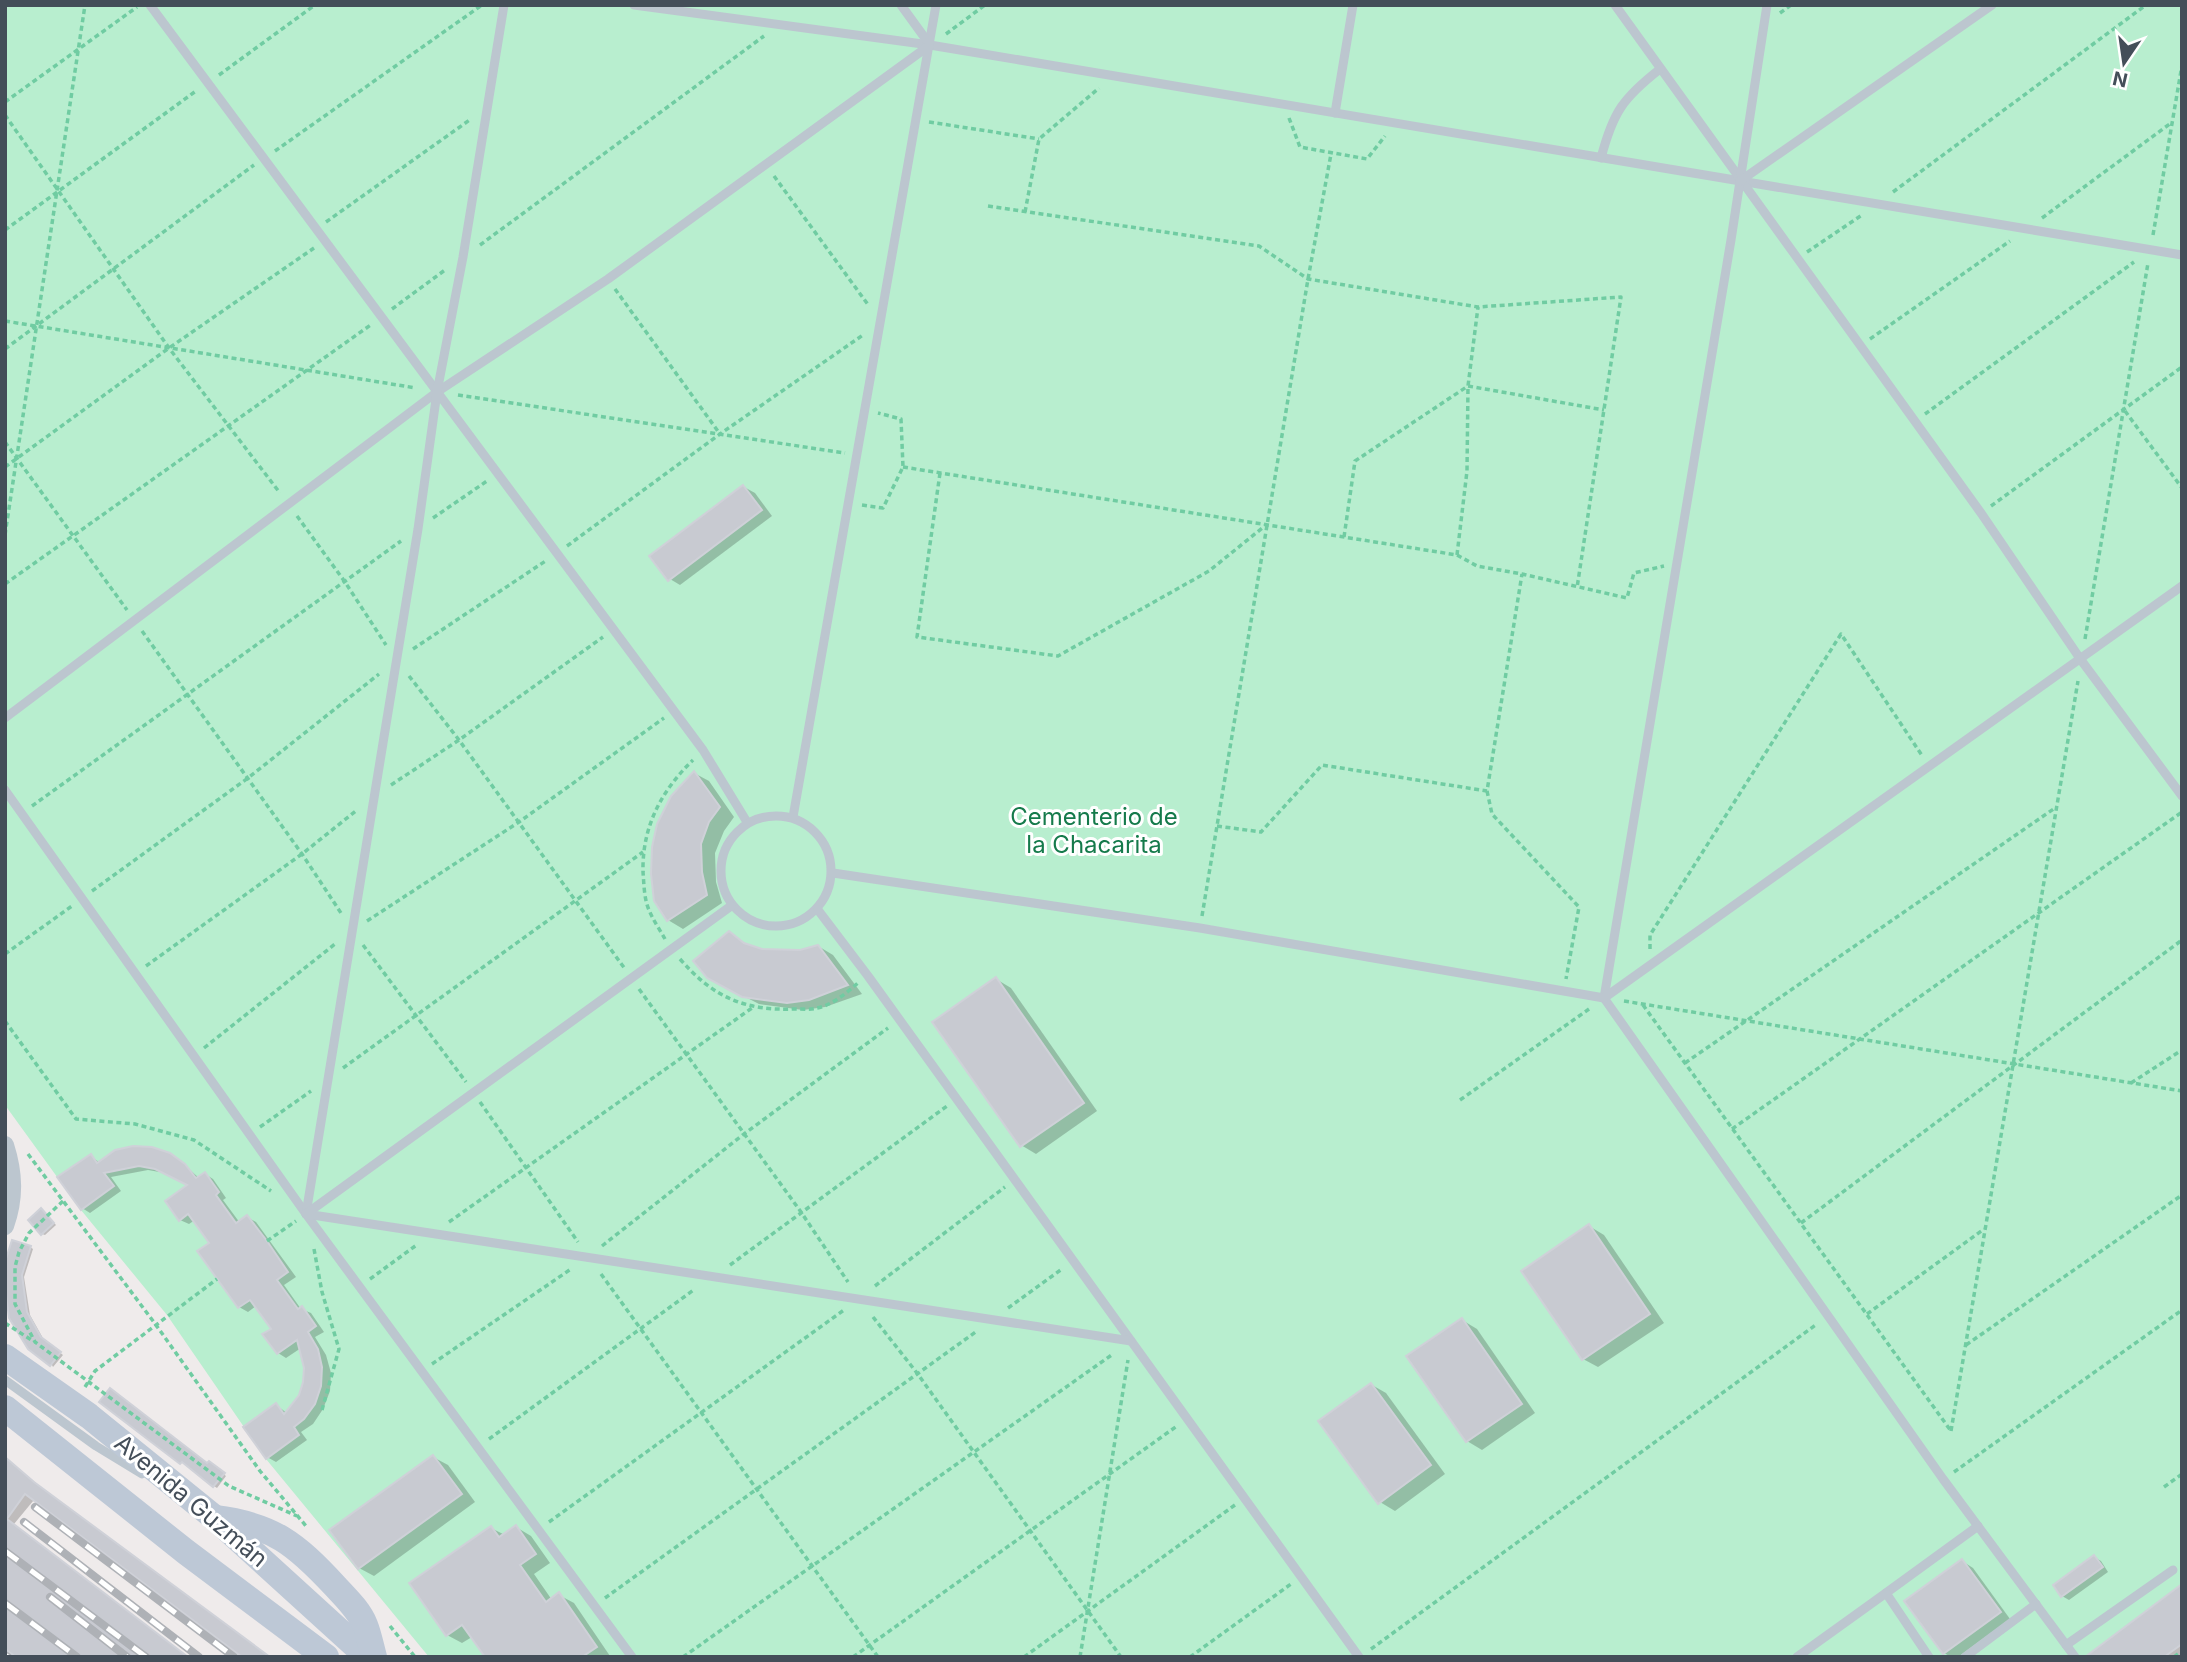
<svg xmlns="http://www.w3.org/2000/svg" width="2187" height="1662" viewBox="0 0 2187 1662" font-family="Inter,sans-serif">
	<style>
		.green { fill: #b8eecf }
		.shadow { fill: #0003 }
		.building { fill: #c8cad1; stroke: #cfd1d8; stroke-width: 2 }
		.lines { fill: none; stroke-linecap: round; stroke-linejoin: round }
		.path { stroke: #70cca2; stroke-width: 3.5; stroke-dasharray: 5 3.5; stroke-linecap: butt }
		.service { stroke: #bcc6cf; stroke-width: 9 }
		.minor { stroke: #bcc6cf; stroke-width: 18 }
		.secondary { stroke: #bdc8d6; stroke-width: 26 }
		.rail-casing { stroke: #aeb1b6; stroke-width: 8 }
		.rail { stroke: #fff; stroke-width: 5; stroke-dasharray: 16; stroke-linecap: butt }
		.labels { text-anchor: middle; stroke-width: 6; stroke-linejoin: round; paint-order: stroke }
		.park-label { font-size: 24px; fill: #157a4b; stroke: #fff }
		.street-label { font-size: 24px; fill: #444e59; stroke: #fff }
	</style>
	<rect width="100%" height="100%" fill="#efebeb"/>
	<path class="green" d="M5,5H2182V1644L2164,1657H429L266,1459L167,1315L81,1210L5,1105Z"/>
	<g class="shadow">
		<path d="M744,487L755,493L772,516L680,585L670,579Z"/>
		<path d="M694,773L709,781L734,817L724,831L715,853L716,882L722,903L683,929L668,920Z"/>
		<path d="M729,934L750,947L761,950L801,951L818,946L833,955L862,994L825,1007L803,1010L759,1004L724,986Z"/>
		<path d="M996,979L1011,988L1097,1111L1036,1154L1021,1145Z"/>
		<path d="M91,1156L100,1163L179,1160L199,1178L205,1174L213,1179L226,1198L223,1200L240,1223L247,1217L256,1222L296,1277L284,1285L301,1309L311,1313L324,1332L315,1337L326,1355L331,1373L330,1391L323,1409L313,1424L301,1432L307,1440L276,1462L267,1457L276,1405L287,1413L300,1396L306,1368L301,1348L286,1358L278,1353L273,1329L256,1306L248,1312L239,1307L211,1243L195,1220L189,1224L180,1220L190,1185L165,1173L148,1170L111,1177L121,1191L90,1213L82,1208Z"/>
		<path d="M44,1212L56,1225L45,1235L42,1234Z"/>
		<path d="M1589,1226L1604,1235L1664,1323L1598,1367L1583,1359Z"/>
		<path d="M30,1247L33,1249L24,1277L30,1315L44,1340L63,1355L53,1367L5,1274Z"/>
		<path d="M1462,1320L1477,1329L1535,1413L1482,1450L1467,1441Z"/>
		<path d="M1372,1385L1386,1393L1445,1474L1395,1511L1380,1502Z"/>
		<path d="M101,1402L208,1465H212L226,1476L217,1488L214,1486Z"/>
		<path d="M5,1457L43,1489L14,1524L187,1657H5Z"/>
		<path d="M433,1457L448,1465L475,1502L374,1576L359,1568Z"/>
		<path d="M516,1527L531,1536L550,1563L534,1574L552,1600L559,1595L574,1603L610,1656L487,1657L472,1637L462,1643L447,1635L491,1528L505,1535Z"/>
		<path d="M2094,1557L2101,1561L2108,1572L2069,1600L2062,1596Z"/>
		<path d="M1962,1561L1973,1568L2010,1619L1958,1657H1951L1944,1653Z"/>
		<path d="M2182,1587V1657H2089Z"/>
	</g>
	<g class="building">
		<path d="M743,485L762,510L668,581L649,556Z"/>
		<path d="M694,771L720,807L709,822L701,844L702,872L707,895L667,921L654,901L651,874L652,847L657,824L671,796Z"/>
		<path d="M729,931L744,943L762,949L800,950L818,945L848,985L809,1000L787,1003L742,997L707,978L693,961Z"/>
		<path d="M996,977L1084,1103L1020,1147L932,1022Z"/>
		<path d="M133,1146L152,1147L170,1153L185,1164L196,1178L205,1172L219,1192L216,1195L236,1223L247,1215L267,1241L288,1272L277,1280L298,1309L302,1306L316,1326L308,1332L318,1349L322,1367L321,1386L315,1404L304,1419L294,1427L299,1435L266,1459L243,1427L276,1403L284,1414L299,1395L303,1382L304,1368L297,1340L277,1354L262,1334L271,1329L250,1300L238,1308L197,1251L209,1243L188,1214L179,1221L165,1201L187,1185L155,1169L139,1166L104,1173L114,1186L81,1210L57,1177L91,1154L97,1163L115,1150Z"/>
		<path d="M41,1208L54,1223L41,1235L28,1220Z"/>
		<path d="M1589,1224L1650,1314L1582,1360L1521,1271Z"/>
		<path d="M12,1240L31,1246L22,1275L27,1312L41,1337L61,1352L50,1366L28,1349L9,1318L5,1287V1262Z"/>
		<path d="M1462,1318L1522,1404L1466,1442L1406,1356Z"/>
		<path d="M1371,1383L1431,1465L1378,1504L1318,1421Z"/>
		<path d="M110,1388L207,1463L209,1461L225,1473L213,1487L182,1462L180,1464L99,1402Z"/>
		<path d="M433,1455L462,1494L358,1569L329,1530Z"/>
		<path d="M5,1457L34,1482L270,1657H242L25,1494L7,1519L188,1657H16L5,1649Z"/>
		<path d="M516,1525L536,1554L520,1565L546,1602L559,1592L597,1647L582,1657H485L462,1625L446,1636L409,1583L491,1526L499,1537Z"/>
		<path d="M2094,1555L2103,1567L2061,1597L2053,1585Z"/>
		<path d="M1962,1559L2001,1612L1943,1654L1904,1601Z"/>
		<path d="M2182,1584V1644L2164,1657H2085Z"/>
	</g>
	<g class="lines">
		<g class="path">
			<path d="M1780,13L1791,5"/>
			<path d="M946,34L985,5"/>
			<path d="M219,75L315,5"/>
			<path d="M5,102L137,7"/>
			<path d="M5,115L169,348L280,493"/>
			<path d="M1289,118L1300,147L1367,159L1385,136"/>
			<path d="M929,122L1039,139"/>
			<path d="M275,151L482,5"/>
			<path d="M774,176L869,306"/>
			<path d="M1893,192L2146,5"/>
			<path d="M988,206L1259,246L1308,279L1478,307L1621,297L1577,588"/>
			<path d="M1025,212L1039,139L1099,88"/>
			<path d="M2042,218L2171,123"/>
			<path d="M326,222L471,119"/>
			<path d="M5,230L196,91"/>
			<path d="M2153,235L2182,65"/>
			<path d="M480,245L764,36"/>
			<path d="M1807,252L1862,215"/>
			<path d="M615,289L720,434"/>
			<path d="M392,309L445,270"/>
			<path d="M5,321L416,388"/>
			<path d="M1870,339L2010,241"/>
			<path d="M5,349L254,165"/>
			<path d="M458,395L845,453"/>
			<path d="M2125,411L2182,488"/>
			<path d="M1925,414L2134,262"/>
			<path d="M5,442L127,610"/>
			<path d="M5,467L169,348L314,248"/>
			<path d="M903,467L1457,555L1477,566L1522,574L1627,598L1634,573L1664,566"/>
			<path d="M940,473L917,637L1058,656L1209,571L1266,525"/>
			<path d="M862,505L883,508L903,467L901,419L878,413"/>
			<path d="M1991,506L2182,367"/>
			<path d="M297,516L345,582L386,645"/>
			<path d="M433,518L487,481"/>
			<path d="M5,535L85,5"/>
			<path d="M1344,537L1355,461L1468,386L1604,410"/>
			<path d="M567,546L720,434L863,335"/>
			<path d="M1457,555L1467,471L1468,386L1478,307"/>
			<path d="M5,584L372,324"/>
			<path d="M142,631L302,854L341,913"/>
			<path d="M2085,639L2148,263"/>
			<path d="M413,649L547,560"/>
			<path d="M409,676L459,740L625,969"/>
			<path d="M391,785L459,740L603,637"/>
			<path d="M1487,791L1492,814L1579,907L1566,979"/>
			<path d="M32,806L401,541"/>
			<path d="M1217,826L1261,832L1322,765L1487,791L1522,574"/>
			<path d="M92,891L248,778L379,674"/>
			<path d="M1202,916L1308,279L1331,154"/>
			<path d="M367,921L519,822L664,718"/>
			<path d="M665,939C660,930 653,920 649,910C644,899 644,884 643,872C642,827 661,791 693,760"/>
			<path d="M363,945L466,1082"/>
			<path d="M1650,949V935L1841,634L1923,757"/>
			<path d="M5,954L72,906"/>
			<path d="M680,959C713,997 744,1011 795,1009C802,1009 810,1010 817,1008C833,1005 846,993 858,983"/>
			<path d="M146,966L302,854L357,810"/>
			<path d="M639,989L801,1212L848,1282"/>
			<path d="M1624,1001L2182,1091"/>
			<path d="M1643,1005L1951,1431"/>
			<path d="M5,1021L76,1119L135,1124L194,1140L271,1191"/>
			<path d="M204,1048L335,944"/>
			<path d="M1685,1063L2055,808"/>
			<path d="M343,1068L643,852"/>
			<path d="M2131,1083L2182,1050"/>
			<path d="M1460,1100L1589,1009"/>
			<path d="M480,1102L578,1242"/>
			<path d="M260,1127L311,1091"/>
			<path d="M1732,1129L2182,812"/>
			<path d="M28,1154L156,1325L260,1471L306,1526"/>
			<path d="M63,1201L29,1233L19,1252L15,1267V1304L35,1342L229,1486L297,1516"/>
			<path d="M449,1222L752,1008"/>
			<path d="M1801,1223L2182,940"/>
			<path d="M267,1241L296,1221"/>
			<path d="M602,1246L744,1134L888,1028"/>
			<path d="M314,1249L322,1292L339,1349L322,1410"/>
			<path d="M730,1265L947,1106"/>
			<path d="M601,1274L878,1657"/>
			<path d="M370,1279L418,1244"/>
			<path d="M875,1286L1005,1187"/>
			<path d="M1008,1308L1062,1269"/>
			<path d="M1867,1314L1984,1229"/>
			<path d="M873,1317L917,1373L1121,1657"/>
			<path d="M5,1323L33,1341"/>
			<path d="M1966,1345L2182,1195"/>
			<path d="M432,1364L571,1269"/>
			<path d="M85,1387L95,1371L217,1279"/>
			<path d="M1951,1431L2078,681"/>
			<path d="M489,1439L695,1289"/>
			<path d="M1954,1472L2182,1310"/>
			<path d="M2164,1487L2182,1474"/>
			<path d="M549,1522L844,1310"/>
			<path d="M605,1598L977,1331"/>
			<path d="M390,1626L415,1657"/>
			<path d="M1371,1649L1817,1324"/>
			<path d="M683,1657L1113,1354"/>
			<path d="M853,1657L1177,1426"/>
			<path d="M1024,1657L1235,1505"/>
			<path d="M1080,1657L1128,1360"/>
			<path d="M1190,1657L1291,1584"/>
			<path d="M2174,1657L2182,1651"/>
		</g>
		<g class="service">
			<path d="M150,5L703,750L747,822"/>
			<path d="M634,5L930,45L2182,255"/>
			<path d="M901,5L930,45"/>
			<path d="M1615,5L1981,513L2081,660L2182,796"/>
			<path d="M1767,5L1731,240L1604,998L1943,1479L2075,1657"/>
			<path d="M1335,113L1353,5"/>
			<path d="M1601,158C1613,112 1623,98 1660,69"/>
			<path d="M1740,181L1992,5"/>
			<path d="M5,718L437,392L608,279L930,45"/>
			<path d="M5,790L306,1214L632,1657"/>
			<circle cx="776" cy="871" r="55"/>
			<path d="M793,817L936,5"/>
			<path d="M833,873L1200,928L1604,998L2182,586"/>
			<path d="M818,910L868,976L1359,1657"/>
			<path d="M306,1214L418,529L437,392L463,257L504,5"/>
			<path d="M306,1214L1131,1341"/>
			<path d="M306,1214L731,906"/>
			<path d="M5,1380L96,1446L142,1474"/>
			<path d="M1886,1593L1978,1526"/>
			<path d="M2066,1645L2173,1570"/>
			<path d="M1797,1657L1886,1593L1929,1657"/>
			<path d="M1965,1657L2036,1604"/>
		</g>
		<path class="minor" d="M5,1145C14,1173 15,1198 5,1226"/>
		<g class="secondary">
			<path d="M5,1357L89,1416L215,1518L368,1657"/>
			<path d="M5,1408L186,1552L326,1657"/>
			<path d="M215,1518C273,1525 296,1544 335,1586C346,1598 359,1610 365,1625C369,1635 371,1646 374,1657"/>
		</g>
		<g class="rail-casing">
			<g id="rail">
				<path d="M35,1507L234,1657"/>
				<path d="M24,1522L199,1657"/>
				<path d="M5,1551L146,1657"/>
				<path d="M50,1597L127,1657"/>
				<path d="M5,1603L77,1657"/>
				<path d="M5,1655L8,1657"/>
			</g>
		</g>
		<use href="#rail" class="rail"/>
	</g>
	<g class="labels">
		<g class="park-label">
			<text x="1094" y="825">Cementerio de<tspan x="1094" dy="28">la Chacarita</tspan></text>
		</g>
		<g class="street-label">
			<text transform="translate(191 1501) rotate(40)" y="8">Avenida Guzmán</text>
		</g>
	</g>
	<rect width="2187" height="1662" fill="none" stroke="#444e59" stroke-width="14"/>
	<g transform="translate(2124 63) rotate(193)" stroke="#ffffff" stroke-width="5" paint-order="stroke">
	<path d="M0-5L12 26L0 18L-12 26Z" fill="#444e59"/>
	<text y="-10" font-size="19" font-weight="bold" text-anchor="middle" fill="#444e59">N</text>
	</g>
</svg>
